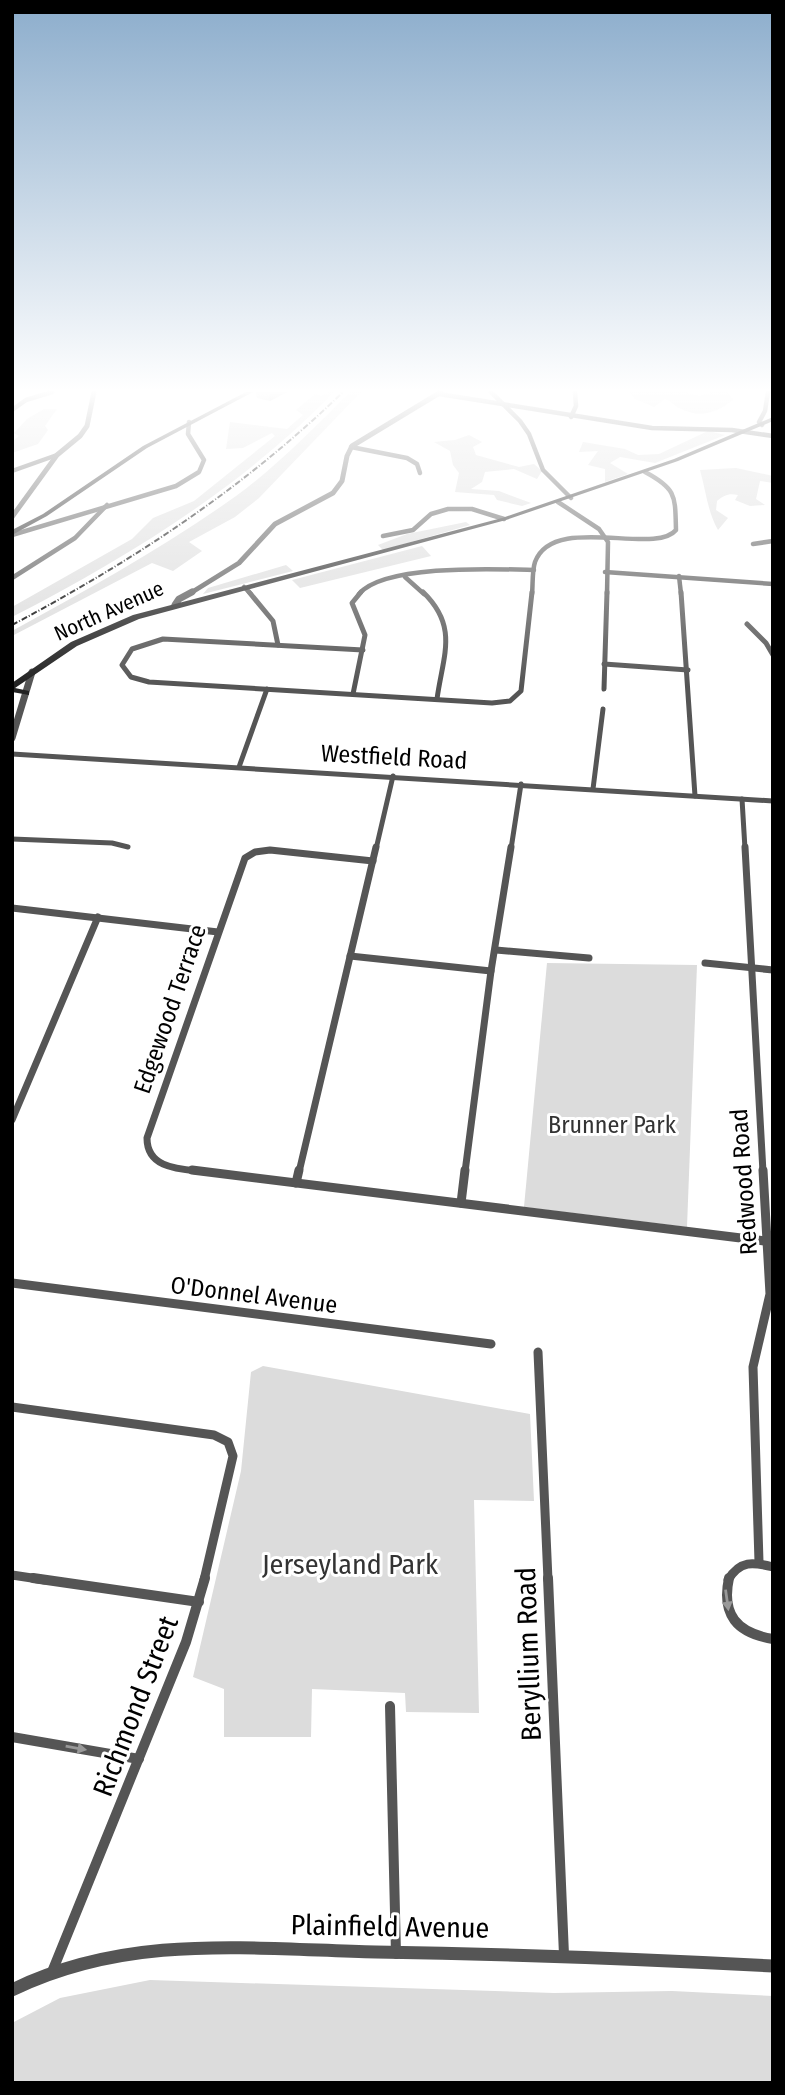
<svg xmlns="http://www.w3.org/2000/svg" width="785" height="2095" viewBox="0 0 785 2095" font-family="'Fira Sans Condensed',sans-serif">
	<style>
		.green { fill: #dcdcdc }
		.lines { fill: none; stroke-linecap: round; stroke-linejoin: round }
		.minor-far4 { stroke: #555; stroke-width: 4.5 }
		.minor-far3 { stroke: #555; stroke-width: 5 }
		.minor-far2 { stroke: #555; stroke-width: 7 }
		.minor-far1 { stroke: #555; stroke-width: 9 }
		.minor { stroke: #555; stroke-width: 10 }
		.tertiary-far2 { stroke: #555; stroke-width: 5 }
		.tertiary-far1 { stroke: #555; stroke-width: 7 }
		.tertiary { stroke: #555; stroke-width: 13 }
		.secondary { fill: #222; fill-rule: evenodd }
		.rail { stroke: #000; stroke-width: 2; stroke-dasharray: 6 2 1 2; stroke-linecap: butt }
		.wall { fill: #a9a9a9 }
		.shaded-wall { fill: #898989 }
		.oneway { fill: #999 }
		.labels { text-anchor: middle; stroke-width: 6; stroke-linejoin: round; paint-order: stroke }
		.far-street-label { font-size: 21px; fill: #000; stroke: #fff }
		.street-label { font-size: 24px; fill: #000; stroke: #fff }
		.park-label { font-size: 24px; fill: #333; stroke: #fff }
		.near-park-label { font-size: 28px; fill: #333; stroke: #fff }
		.near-street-label { font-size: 28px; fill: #000; stroke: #fff }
	</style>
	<rect width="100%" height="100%" fill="#fff"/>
	<g class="green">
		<path d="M328,392H334C242,487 129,557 12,617V607L132,539L153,518L194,501L275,436L272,433L243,448L226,449L230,422L287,429L303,415L296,410L315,394L321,396Z"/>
		<path d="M350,392H361L259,498L235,517L189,542L202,551L173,571L152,563L12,636V631C88,589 165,547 236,496C277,466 314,428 350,392Z"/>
		<path d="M629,392H684L700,396L710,392H727L733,400C716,413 700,419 679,408C673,405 671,401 665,399L654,407L635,399Z"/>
		<path d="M44,409H57L45,426L48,430L38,444L12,453V442L19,436L14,433L27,419Z"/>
		<path d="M708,431L725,435L655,463L620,457L610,463L628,474L605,482V469L588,465L598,451L579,452L583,442L625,449L638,455L659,454Z"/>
		<path d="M469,435L482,442L473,447L476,455L519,467L534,464L542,471L537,479L514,469L485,472L482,482L471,489L499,491L531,503L522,506L497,500L494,495L455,492L459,473L453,465L450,451L434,442L455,440Z"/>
		<path d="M736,468L773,476V483L760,481L756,499L765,505L750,506L735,500L738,495C729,493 724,495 717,501L716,510L728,518L718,530C707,510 706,491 700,470Z"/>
		<path d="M466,522L470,525L383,550L378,545L407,534Z"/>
		<path d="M422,546L431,556L300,588L292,580Z"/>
		<path d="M286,565L293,571L203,594L208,588Z"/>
		<path d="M547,963L697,965L687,1227L524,1207Z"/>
		<path d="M263,1366L530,1414L534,1501L474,1500L479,1713L406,1712L405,1693L312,1689L311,1737H224V1689L193,1677L241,1471L251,1372Z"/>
		<path d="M150,1980L554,1993L672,1991L773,1996V2083H12V2023L60,1998Z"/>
	</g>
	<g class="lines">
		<g class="minor-far4">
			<path d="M491,392L520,421L529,434L543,470L571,498"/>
			<path d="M439,394L652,428L732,430L773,436"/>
			<path d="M12,410L26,400L52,392"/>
			<path d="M571,417L576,406L575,392"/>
			<path d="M762,425L759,422L765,411L768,392"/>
			<path d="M351,447L407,458L417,464L420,473"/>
			<path d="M12,471L57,455"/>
			<path d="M558,502L599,529L608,542L607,594"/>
			<path d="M12,535L176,486L199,472L204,460L188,434L189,422"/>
			<path d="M383,536L413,530L431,514L448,509H472L504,519"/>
			<path d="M753,544L773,541"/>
			<path d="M605,572L773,584"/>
			<path d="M679,576L681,594"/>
			<path d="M405,577L424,594"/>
			<path d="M12,578L75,538L107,505"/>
			<path d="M244,587L251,594"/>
			<path d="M359,594C384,564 496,569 534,570"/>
			<path d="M532,594C533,584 532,571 535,562C553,513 655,556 676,530C675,496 677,489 645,472"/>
		</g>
		<g class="minor-far3">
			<path d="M249,592L273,621L278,645"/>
			<path d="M423,592C459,627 443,655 437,699"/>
			<path d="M681,592L695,796"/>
			<path d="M747,624L766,643L773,655"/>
			<path d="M363,650L163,639L132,649L122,665L131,677L149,682L492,703L510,701L521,691L532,592"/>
			<path d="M604,664L688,670"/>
			<path d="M604,689L607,592"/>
			<path d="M353,694L365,635L352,603L361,592"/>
			<path d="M12,754L773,801"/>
			<path d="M239,767L267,689"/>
			<path d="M593,789L603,709"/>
			<path d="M742,799L745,849"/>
			<path d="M12,839L112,843L128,847"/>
			<path d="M376,849L393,776"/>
			<path d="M511,849L521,784"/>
		</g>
		<g class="minor-far2">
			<path d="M745,847L763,1172"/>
			<path d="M12,908L218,932"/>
			<path d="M496,950L589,958"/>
			<path d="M350,956L491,971"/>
			<path d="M705,963L773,970"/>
			<path d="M12,1120L98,917"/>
			<path d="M206,1172C182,1169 147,1170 147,1138L245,858L255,852L270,850L373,861"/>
			<path d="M299,1172L376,847"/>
			<path d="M465,1172L491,971L511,847"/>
		</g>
		<g class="minor-far1">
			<path d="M192,1170L773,1242"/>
			<path d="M296,1183L299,1170"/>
			<path d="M461,1203L465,1170"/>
			<path d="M12,1283L491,1344"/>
			<path d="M538,1352L548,1580"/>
			<path d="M12,1407L214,1435L228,1442L233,1456L204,1580"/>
			<path d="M759,1562L753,1367L770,1294L763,1170"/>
			<path d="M12,1575L45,1580"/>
			<path d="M728,1580C740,1560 753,1562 773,1567"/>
		</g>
		<g class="minor">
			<path d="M33,1578L199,1602"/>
			<path d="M548,1578L564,1955"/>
			<path d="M729,1578C721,1615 737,1633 773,1639"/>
			<path d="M390,1706L396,1954"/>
			<path d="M12,1737L139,1759"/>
			<path d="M52,1972L186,1642L205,1578"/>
		</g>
		<g class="tertiary-far2">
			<path d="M12,517L57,455L80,436L87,426L94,392"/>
			<path d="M189,594L239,563L275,524L333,493L342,481L347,456L352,446L441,392"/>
		</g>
		<g class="tertiary-far1">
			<path d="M175,605L179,599L192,592"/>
			<path d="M12,738L32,672"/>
		</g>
		<path class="tertiary" d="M12,1990C129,1933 250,1949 376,1952C509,1954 641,1959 773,1966"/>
		<g class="secondary">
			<path d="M246,392H253L147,448L47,516L12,535V530L43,514L143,446Z"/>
			<path d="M773,417V421L678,461L506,520L139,619L77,646L15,688L29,691V695L12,692V683L71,642L133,615L502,518L674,459Z"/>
		</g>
		<path class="rail" d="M12,625C133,561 244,488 343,392"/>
	</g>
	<path class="wall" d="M256,392H287L270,401L257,398Z"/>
	<path class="shaded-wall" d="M269,392H287L270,401Z"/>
	<defs><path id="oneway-solid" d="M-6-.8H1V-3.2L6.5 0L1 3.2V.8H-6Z" transform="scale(1.75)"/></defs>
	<g class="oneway">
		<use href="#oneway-solid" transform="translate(727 1600) rotate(82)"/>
		<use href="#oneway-solid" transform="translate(76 1748) rotate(10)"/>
	</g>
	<linearGradient id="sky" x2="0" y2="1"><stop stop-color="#8cadcc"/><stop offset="0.57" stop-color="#fff"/><stop offset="1" stop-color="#fff" stop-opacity="0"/></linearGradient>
	<rect width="785" height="685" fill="url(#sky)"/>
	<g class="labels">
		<g class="far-street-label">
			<text transform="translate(109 611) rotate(-24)" y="7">North Avenue</text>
		</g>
		<g class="street-label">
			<text transform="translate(394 757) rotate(3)" y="8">Westfield Road</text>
			<text transform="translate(170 1009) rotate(-71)" y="8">Edgewood Terrace</text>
			<text transform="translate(744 1182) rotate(-94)" y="8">Redwood Road</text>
			<text transform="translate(254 1295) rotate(7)" y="8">O'Donnel Avenue</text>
		</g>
		<g class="park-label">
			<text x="612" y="1133">Brunner Park</text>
		</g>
		<g class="near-park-label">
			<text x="350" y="1574">Jerseyland Park</text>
		</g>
		<g class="near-street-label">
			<text transform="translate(528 1654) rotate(-92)" y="10">Beryllium Road</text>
			<text transform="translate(135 1706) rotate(-69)" y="10">Richmond Street</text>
			<text transform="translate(390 1926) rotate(1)" y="10">Plainfield Avenue</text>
		</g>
	</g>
	<rect width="785" height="2095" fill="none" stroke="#000000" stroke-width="28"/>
</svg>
